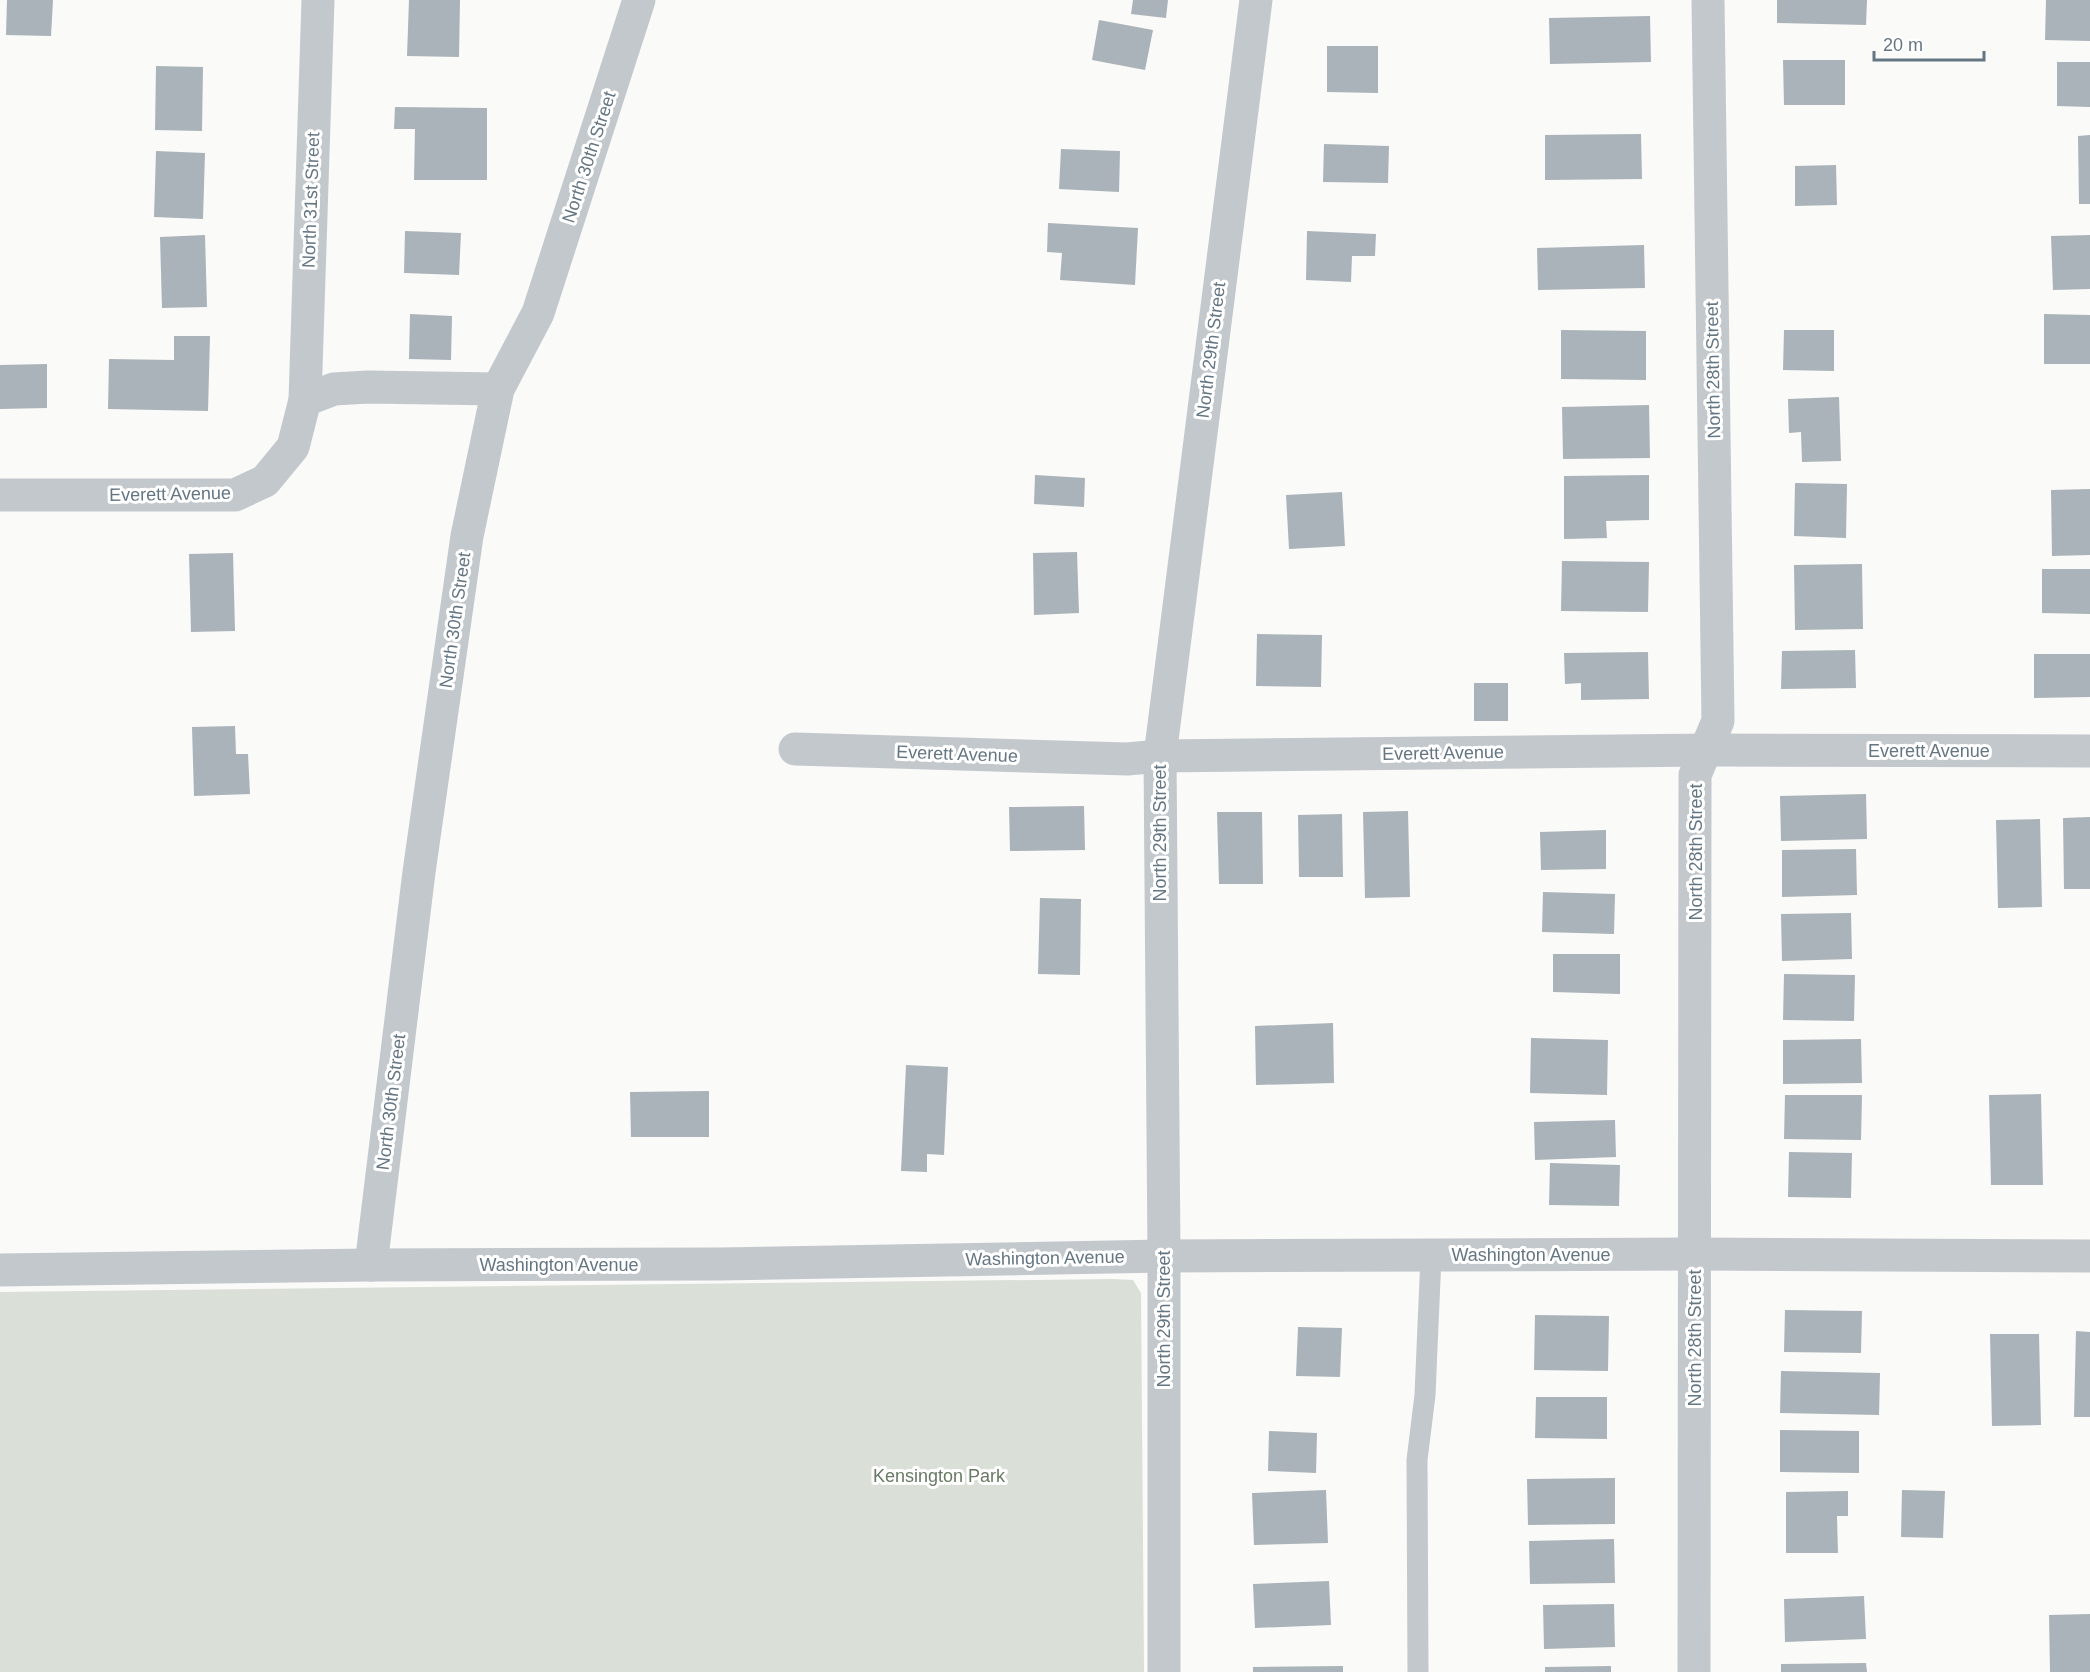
<svg xmlns="http://www.w3.org/2000/svg" width="2090" height="1672" viewBox="0 0 2090 1672" font-family="Arial,sans-serif">
	<style>
		.green { fill: #dadfd7 }
		.building { fill: #aab3b9 }
		.lines { fill: none; stroke-linecap: round; stroke-linejoin: round }
		.service { stroke: #c3c8cc; stroke-width: 21 }
		.minor { stroke: #c3c8cc; stroke-width: 33 }
		.tertiary { stroke: #c3c8cc; stroke-width: 33 }
		.labels { text-anchor: middle; stroke-width: 6; stroke-linejoin: round; paint-order: stroke }
		.street-label { font-size: 18px; fill: #657683; stroke: #fff }
		.park-label { font-size: 18px; fill: #687a64; stroke: #fff }
	</style>
	<rect width="100%" height="100%" fill="#fafaf8"/>
	<path class="green" d="M1113,1279L1133,1280L1141,1293L1144,1672H0V1292Z"/>
	<g class="building">
		<path d="M7,0H53L51,36L6,35Z"/>
		<path d="M409,0H460L459,57L407,56Z"/>
		<path d="M1133,0H1168L1166,18L1131,14Z"/>
		<path d="M1777,0H1867L1866,25L1777,23Z"/>
		<path d="M2046,0H2090V41L2045,40Z"/>
		<path d="M1650,16L1651,62L1550,64L1549,18Z"/>
		<path d="M1099,20L1153,30L1145,70L1092,60Z"/>
		<path d="M1327,46H1378V93L1327,92Z"/>
		<path d="M1783,60H1845V105H1784Z"/>
		<path d="M2057,62H2090V107L2057,106Z"/>
		<path d="M156,66L203,67L202,131L155,130Z"/>
		<path d="M395,107L487,108V180H414L415,129H394Z"/>
		<path d="M1641,134L1642,179L1545,180V135Z"/>
		<path d="M2090,135V204H2079L2078,136Z"/>
		<path d="M1324,144L1389,146L1388,183L1323,182Z"/>
		<path d="M1061,149L1120,151L1119,192L1059,189Z"/>
		<path d="M156,151L205,153L203,219L154,217Z"/>
		<path d="M1836,165L1837,205L1795,206V166Z"/>
		<path d="M1048,223L1138,228L1135,285L1060,280L1062,253L1047,252Z"/>
		<path d="M405,231L461,233L459,275L404,273Z"/>
		<path d="M1307,231L1376,234L1375,256H1352L1351,282L1306,280Z"/>
		<path d="M205,235L207,307L162,308L160,237Z"/>
		<path d="M2090,235V289L2053,290L2051,236Z"/>
		<path d="M1644,245L1645,288L1538,290L1537,248Z"/>
		<path d="M410,314L452,316L451,360L409,359Z"/>
		<path d="M2044,314L2090,315V364H2044Z"/>
		<path d="M1561,330L1646,331V380L1561,379Z"/>
		<path d="M1784,330H1834V371L1783,370Z"/>
		<path d="M174,336H210L208,411L108,409L109,359L174,360Z"/>
		<path d="M47,364V408L0,409V365Z"/>
		<path d="M1839,397L1841,461L1802,462L1801,432L1789,433L1788,399Z"/>
		<path d="M1649,405L1650,458L1563,459L1562,407Z"/>
		<path d="M1035,475L1085,478L1084,507L1034,504Z"/>
		<path d="M1649,475V520L1606,521L1607,538L1564,539V476Z"/>
		<path d="M1795,483L1847,484L1846,538L1794,536Z"/>
		<path d="M2090,489V555L2052,556L2051,490Z"/>
		<path d="M1342,492L1345,546L1289,549L1286,495Z"/>
		<path d="M1077,552L1079,613L1034,615L1033,553Z"/>
		<path d="M233,553L235,631L191,632L189,554Z"/>
		<path d="M1562,561L1649,562L1648,612L1561,611Z"/>
		<path d="M1862,564L1863,629L1795,630L1794,565Z"/>
		<path d="M2042,569H2090V614L2042,613Z"/>
		<path d="M1257,634L1322,635L1321,687L1256,686Z"/>
		<path d="M1855,650L1856,688L1781,689L1782,651Z"/>
		<path d="M1648,652L1649,699L1581,700V683L1565,684L1564,653Z"/>
		<path d="M2034,654H2090V697L2034,698Z"/>
		<rect x="1474" y="683" width="34" height="38"/>
		<path d="M235,726L236,754H248L250,794L194,796L192,727Z"/>
		<path d="M1866,794L1867,839L1781,841L1780,796Z"/>
		<path d="M1084,806L1085,850L1010,851L1009,807Z"/>
		<path d="M1408,811L1410,897L1365,898L1363,812Z"/>
		<path d="M1217,812H1262L1263,884H1219Z"/>
		<path d="M1342,814L1343,877H1299L1298,815Z"/>
		<path d="M2090,817V889H2064L2063,818Z"/>
		<path d="M2040,819L2042,907L1998,908L1996,820Z"/>
		<path d="M1606,830V869L1541,870L1540,832Z"/>
		<path d="M1856,849L1857,895L1782,897V850Z"/>
		<path d="M1543,892L1615,894L1614,934L1542,932Z"/>
		<path d="M1040,898L1081,899L1080,975L1038,974Z"/>
		<path d="M1851,913L1852,959L1782,961L1781,914Z"/>
		<path d="M1553,954H1620V994L1553,992Z"/>
		<path d="M1784,974L1855,975L1854,1021L1783,1020Z"/>
		<path d="M1333,1023L1334,1083L1256,1085L1255,1026Z"/>
		<path d="M1531,1038L1608,1040L1607,1095L1530,1093Z"/>
		<path d="M1861,1039L1862,1083L1783,1084V1040Z"/>
		<path d="M906,1065L948,1067L944,1155L927,1154V1172L901,1171Z"/>
		<path d="M709,1091V1137H631L630,1092Z"/>
		<path d="M2041,1094L2043,1185H1991L1989,1095Z"/>
		<path d="M1785,1095H1862L1861,1140L1784,1139Z"/>
		<path d="M1615,1120L1616,1157L1535,1160L1534,1122Z"/>
		<path d="M1789,1152L1852,1153L1851,1198L1788,1197Z"/>
		<path d="M1550,1163L1620,1165L1619,1206L1549,1205Z"/>
		<path d="M1785,1310L1862,1311L1861,1353L1784,1352Z"/>
		<path d="M1535,1315L1609,1316L1608,1371L1534,1370Z"/>
		<path d="M1298,1327L1342,1328L1340,1377L1296,1376Z"/>
		<path d="M2076,1331L2090,1332V1417H2074Z"/>
		<path d="M1990,1334H2039L2041,1425L1992,1426Z"/>
		<path d="M1781,1371L1880,1373L1879,1415L1780,1413Z"/>
		<path d="M1536,1397H1607V1439L1535,1438Z"/>
		<path d="M1780,1430L1859,1431V1473L1780,1472Z"/>
		<path d="M1269,1431L1317,1433L1316,1473L1268,1471Z"/>
		<path d="M1615,1478V1524L1528,1525L1527,1479Z"/>
		<path d="M1326,1490L1328,1543L1254,1545L1252,1493Z"/>
		<path d="M1902,1490L1945,1491L1943,1538L1901,1537Z"/>
		<path d="M1848,1491V1516H1837L1838,1553H1786V1492Z"/>
		<path d="M1614,1539L1615,1583L1530,1584L1529,1541Z"/>
		<path d="M1329,1581L1331,1625L1255,1628L1253,1584Z"/>
		<path d="M1864,1596L1866,1639L1785,1642L1784,1599Z"/>
		<path d="M1614,1604L1615,1647L1544,1649L1543,1605Z"/>
		<path d="M2090,1614V1672H2050L2049,1615Z"/>
		<path d="M1866,1663L1867,1672H1781V1664Z"/>
		<path d="M1343,1666V1672H1253V1667Z"/>
		<path d="M1611,1666V1672H1545V1667Z"/>
	</g>
	<g class="lines">
		<path class="service" d="M1418,1672L1417,1460L1425,1395L1431,1256"/>
		<g class="minor">
			<path d="M305,400L318,0"/>
			<path d="M0,495H235L265,481L293,447L305,400L334,389L368,387L498,389"/>
			<path d="M795,749L1127,759L1160,756L1707,750L2090,751"/>
			<path d="M371,1265L419,872L467,536L498,389L538,313L639,0"/>
			<path d="M0,1270L371,1265L720,1264L1164,1256L1695,1254L2090,1256"/>
			<path d="M1694,1672L1695,775L1718,721L1708,0"/>
		</g>
		<path class="tertiary" d="M1164,1672V1256L1160,756L1256,0"/>
	</g>
	<g class="labels">
		<g class="street-label">
			<text transform="translate(589 157) rotate(-72)" y="6">North 30th Street</text>
			<text transform="translate(311 200) rotate(-88)" y="6">North 31st Street</text>
			<text transform="translate(1211 350) rotate(-83)" y="6">North 29th Street</text>
			<text transform="translate(1713 370) rotate(-91)" y="6">North 28th Street</text>
			<text transform="translate(170 494) rotate(-1)" y="6">Everett Avenue</text>
			<text transform="translate(455 620) rotate(-82)" y="6">North 30th Street</text>
			<text x="1929" y="757">Everett Avenue</text>
			<text transform="translate(1443 753) rotate(-1)" y="6">Everett Avenue</text>
			<text transform="translate(957 754) rotate(2)" y="6">Everett Avenue</text>
			<text transform="translate(1160 833) rotate(-90)" y="6">North 29th Street</text>
			<text transform="translate(1696 852) rotate(-90)" y="6">North 28th Street</text>
			<text transform="translate(391 1102) rotate(-83)" y="6">North 30th Street</text>
			<text x="1531" y="1261">Washington Avenue</text>
			<text transform="translate(1045 1258) rotate(-1)" y="6">Washington Avenue</text>
			<text x="559" y="1271">Washington Avenue</text>
			<text transform="translate(1164 1319) rotate(-90)" y="6">North 29th Street</text>
			<text transform="translate(1695 1338) rotate(-90)" y="6">North 28th Street</text>
		</g>
		<g class="park-label">
			<text x="939" y="1482">Kensington Park</text>
		</g>
	</g>
	<path d="M1874 51v9h110v-9" fill="none" stroke="#657683" stroke-width="3"/>
	<text x="1883" y="51" font-size="18" fill="#657683" stroke="#ffffff" stroke-width="4.5" paint-order="stroke">20 m</text>
</svg>
